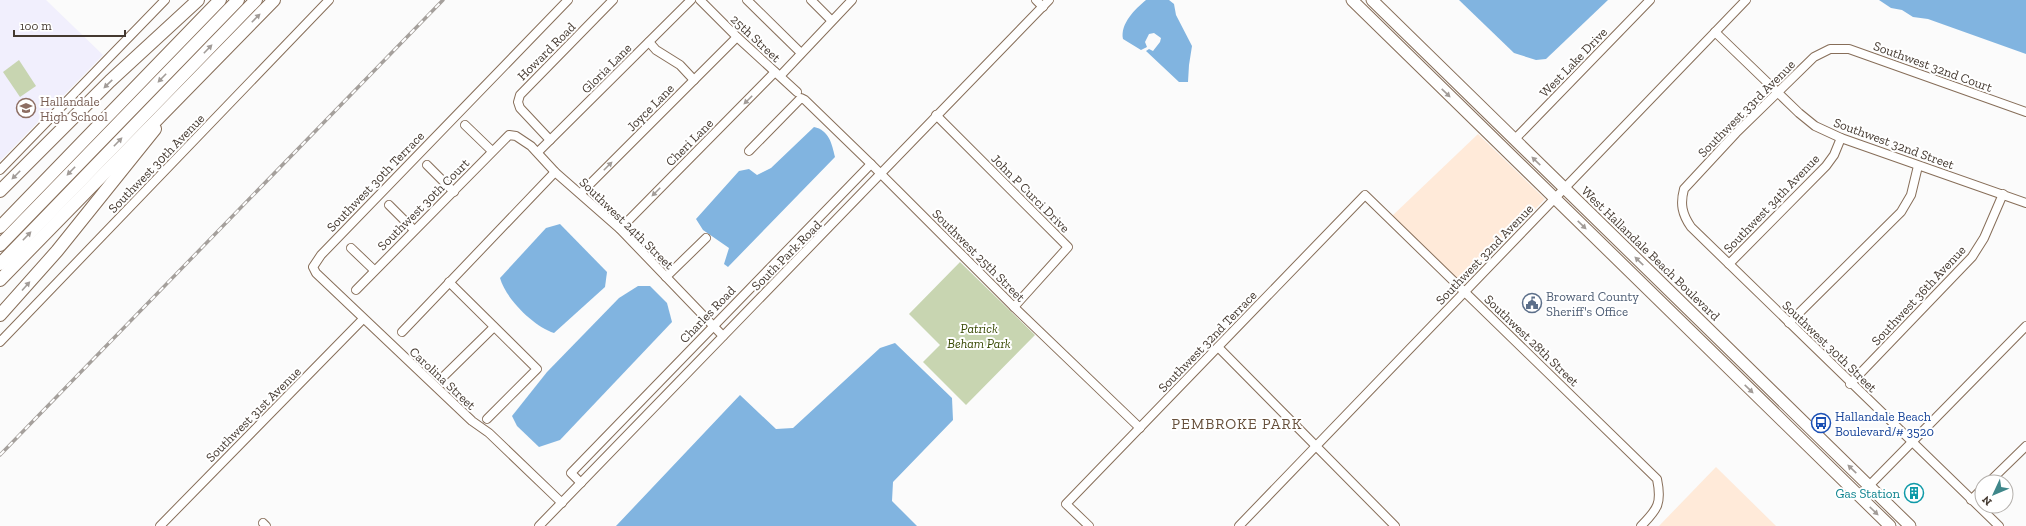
<svg xmlns="http://www.w3.org/2000/svg" width="2026" height="526" viewBox="0 0 2026 526" font-family="'Zilla Slab',serif">
	<style>
		.built { fill: #ffead9 }
		.education { fill: #f1effd }
		.green { fill: #c8d5b1 }
		.water { fill: #81b4e0 }
		.lines { fill: none; stroke-linecap: round; stroke-linejoin: round }
		.minor-casing { stroke: #876e59; stroke-width: 10 }
		.major-casing { stroke: #876e59; stroke-width: 13 }
		.highway-casing { stroke: #876e59; stroke-width: 14 }
		.minor { stroke: #fff; stroke-width: 8 }
		.major { stroke: #fff; stroke-width: 11 }
		.highway { stroke: #fff; stroke-width: 12 }
		.rail-casing { stroke: #a5a09c; stroke-width: 3.5 }
		.rail { stroke: #fff; stroke-width: 2; stroke-dasharray: 6; stroke-linecap: butt }
		.oneway { fill: #a29c98 }
		.labels { text-anchor: middle; stroke-width: 4; stroke-linejoin: round; paint-order: stroke }
		.street-label { font-size: 13px; fill: #443930; stroke: #fff }
		.education-label { font-size: 13px; fill: #785e54; stroke: #fff; text-anchor: start }
		.service-label { font-size: 13px; fill: #4e5e75; stroke: #fff; text-anchor: start }
		.park-label { font-size: 13px; font-style: italic; fill: #364700; stroke: #fff }
		.transit-label { font-size: 13px; fill: #164399; stroke: #fff; text-anchor: start }
		.culture-label { font-size: 13px; fill: #0d838f; stroke: #fff; text-anchor: end }
		.quarter-label { font-size: 15px; letter-spacing: 1px; fill: #67503b; stroke: #fff }
	</style>
	<rect width="100%" height="100%" fill="#fbfbfb"/>
	<g class="built">
		<path d="M1478,134L1545,199L1462,283L1392,216Z"/>
		<path d="M1716,467L1776,526H1659Z"/>
	</g>
	<path class="education" d="M0,0H46L103,55L0,161Z"/>
	<g class="green">
		<path d="M19,60L36,86L20,97L3,72Z"/>
		<path d="M960,262L1035,335L966,405L923,362L940,345L909,314Z"/>
	</g>
	<g class="water">
		<path d="M1146,0H1169L1174,4L1176,15L1192,46L1189,65L1188,82H1179L1146,51L1149,49L1153,51L1160,42L1161,38L1154,33L1149,34L1145,42L1147,47L1141,50L1123,39C1120,24 1135,9 1146,0Z"/>
		<path d="M1459,0H1608L1546,59L1536,60L1514,53Z"/>
		<path d="M1879,0H2026V54L1928,19L1913,17L1902,10L1891,8Z"/>
		<path d="M814,127C829,130 832,144 835,157L728,267L724,264L729,248L703,230L696,219L739,171L749,169L757,175L771,168Z"/>
		<path d="M560,224L607,272L605,287L554,333C533,326 506,299 500,278L546,228Z"/>
		<path d="M638,286H650L667,303L672,322L560,440L539,447L517,426L512,416L547,372L619,298Z"/>
		<path d="M895,343L952,398L953,420L893,482L892,501L917,526H616L740,395L776,429L793,428L880,348Z"/>
	</g>
	<g class="lines">
		<g class="minor-casing">
			<g id="minor">
				<path d="M700,0L737,37L797,92"/>
				<path d="M747,0L801,53"/>
				<path d="M811,0L831,20"/>
				<path d="M1036,0L1043,7"/>
				<path d="M1715,32L1799,113L1815,126L1841,138L2026,203"/>
				<path d="M649,42L656,50L680,65L694,80"/>
				<path d="M782,74L852,0"/>
				<path d="M936,115L1068,247L1014,307"/>
				<path d="M465,125L492,151"/>
				<path d="M550,140L520,108L518,102L520,95L613,0"/>
				<path d="M1514,140L1650,0"/>
				<path d="M749,151L801,98L805,100L871,164L1014,307L1140,428"/>
				<path d="M538,152L691,0"/>
				<path d="M427,165L454,192"/>
				<path d="M0,170L165,0"/>
				<path d="M581,193L737,37"/>
				<path d="M389,205L414,230"/>
				<path d="M620,229L775,72"/>
				<path d="M351,248L374,270"/>
				<path d="M1729,264L1826,166L1834,155L1841,138"/>
				<path d="M666,277L706,238"/>
				<path d="M449,282L537,369L487,419"/>
				<path d="M356,290L509,135L516,136L531,146L555,172L620,229L723,336"/>
				<path d="M1789,323L1901,212L1911,195L1918,166"/>
				<path d="M402,332L555,172"/>
				<path d="M0,342L329,0"/>
				<path d="M1218,347L1395,526"/>
				<path d="M444,376L494,327"/>
				<path d="M1850,384L1972,257L1984,238L2003,194"/>
				<path d="M1989,482L2026,446"/>
				<path d="M581,483L571,473L871,164"/>
				<path d="M1859,496L2026,326"/>
				<path d="M1971,500L1982,489"/>
				<path d="M562,503L489,433L472,421L316,273L313,267L321,255L568,0"/>
				<path d="M263,523L266,526"/>
				<path d="M160,526L363,319"/>
				<path d="M539,526L1049,0"/>
				<path d="M1089,526L1066,504L1365,195L1657,479C1662,503 1658,509 1641,526"/>
				<path d="M1239,526L1746,0"/>
				<path d="M1999,526L1691,227C1682,214 1680,204 1684,189L1736,133L1814,57L1830,49H1849L2026,112"/>
			</g>
		</g>
		<g class="major-casing">
			<g id="major">
				<path d="M1352,0L1890,526"/>
				<path d="M1372,0L1910,526"/>
			</g>
		</g>
		<g class="highway-casing">
			<g id="highway">
				<path d="M0,191L110,81L198,0"/>
				<path d="M0,227L220,0"/>
				<path d="M0,245L238,0"/>
				<path d="M0,264L256,0"/>
				<path d="M0,280L274,0"/>
				<path d="M0,315L57,251L155,129"/>
			</g>
		</g>
		<use href="#minor" class="minor"/>
		<use href="#major" class="major"/>
		<use href="#highway" class="highway"/>
		<g class="rail-casing">
			<path id="rail" d="M0,455L443,0"/>
		</g>
		<use href="#rail" class="rail"/>
	</g>
	<defs><path id="oneway-solid" d="M-6-.8H1V-3.2L6.5 0L1 3.2V.8H-6Z"/></defs>
	<g class="oneway">
		<use href="#oneway-solid" transform="translate(256 18) rotate(-45)"/>
		<use href="#oneway-solid" transform="translate(208 49) rotate(-46)"/>
		<use href="#oneway-solid" transform="translate(162 78) rotate(134)"/>
		<use href="#oneway-solid" transform="translate(108 84) rotate(136)"/>
		<use href="#oneway-solid" transform="translate(1446 93) rotate(44)"/>
		<use href="#oneway-solid" transform="translate(748 100) rotate(135)"/>
		<use href="#oneway-solid" transform="translate(118 142) rotate(-46)"/>
		<use href="#oneway-solid" transform="translate(1536 161) rotate(-136)"/>
		<use href="#oneway-solid" transform="translate(608 166) rotate(-45)"/>
		<use href="#oneway-solid" transform="translate(71 171) rotate(134)"/>
		<use href="#oneway-solid" transform="translate(16 175) rotate(135)"/>
		<use href="#oneway-solid" transform="translate(656 192) rotate(135)"/>
		<use href="#oneway-solid" transform="translate(1582 225) rotate(44)"/>
		<use href="#oneway-solid" transform="translate(27 236) rotate(-46)"/>
		<use href="#oneway-solid" transform="translate(1639 261) rotate(-136)"/>
		<use href="#oneway-solid" transform="translate(26 286) rotate(-48)"/>
		<use href="#oneway-solid" transform="translate(1749 389) rotate(44)"/>
		<use href="#oneway-solid" transform="translate(1852 469) rotate(-136)"/>
		<use href="#oneway-solid" transform="translate(1874 511) rotate(44)"/>
	</g>
	<defs>
		<g id="school-ring" transform="scale(1)"><circle r="9.5" fill="#fff" stroke="#8d6e63" stroke-width="1.5"/><path d="M0-5L7-2L0 1L-7-2ZM-4 1L0 2.5L4 1V4Q0 6-4 4Z" fill="#8d6e63"/></g>
		<g id="civic-ring" transform="scale(1)"><circle r="9.5" fill="#fff" stroke="#5c6f8a" stroke-width="1.5"/><path d="M-.6-6.5H3V-4.5H.6V-3L4-1V1h2V6H-6V1h2V-1L-.6-3ZM-1.2 2.5V6h2.4V2.5Z" fill="#5c6f8a"/></g>
		<g id="bus-ring" transform="scale(1)"><circle r="9.5" fill="#fff" stroke="#1a4fb4" stroke-width="1.5"/><path d="M-5-6H5V4H4V6H2V4H-2V6H-4V4H-5ZM-3.5-4V0h7V-4ZM-3.5 1.2v1.5H-2V1.2ZM2 1.2v1.5H3.5V1.2Z" fill="#1a4fb4"/></g>
		<g id="building-ring" transform="scale(1)"><circle r="9.5" fill="#fff" stroke="#0f9aa8" stroke-width="1.5"/><path d="M-4-6H4V6H1V3H-1V6H-4ZM-2.5-4.3h1.7v1.8h-1.7ZM.8-4.3h1.7v1.8H.8ZM-2.5-1h1.7V.8h-1.7ZM.8-1h1.7V.8H.8Z" fill="#0f9aa8"/></g>
	</defs>
	<g fill-rule="evenodd">
		<use href="#school-ring" x="26" y="108"/>
		<use href="#civic-ring" x="1532" y="303"/>
		<use href="#bus-ring" x="1821" y="423"/>
		<use href="#building-ring" x="1914" y="493"/>
	</g>
	<g class="labels">
		<g class="street-label">
			<text transform="translate(756 38) rotate(43)" y="5">25th Street</text>
			<text transform="translate(546 51) rotate(-45)" y="5">Howard Road</text>
			<text transform="translate(1573 62) rotate(-46)" y="5">West Lake Drive</text>
			<text transform="translate(1933 66) rotate(20)" y="5">Southwest 32nd Court</text>
			<text transform="translate(606 68) rotate(-45)" y="5">Gloria Lane</text>
			<text transform="translate(650 107) rotate(-45)" y="5">Joyce Lane</text>
			<text transform="translate(1746 108) rotate(-45)" y="5">Southwest 33rd Avenue</text>
			<text transform="translate(689 142) rotate(-45)" y="5">Cheri Lane</text>
			<text transform="translate(1894 143) rotate(20)" y="5">Southwest 32nd Street</text>
			<text transform="translate(156 163) rotate(-46)" y="5">Southwest 30th Avenue</text>
			<text transform="translate(375 181) rotate(-46)" y="5">Southwest 30th Terrace</text>
			<text transform="translate(1031 193) rotate(45)" y="5">John P Curci Drive</text>
			<text transform="translate(1771 203) rotate(-46)" y="5">Southwest 34th Avenue</text>
			<text transform="translate(423 204) rotate(-45)" y="5">Southwest 30th Court</text>
			<text transform="translate(627 223) rotate(44)" y="5">Southwest 24th Street</text>
			<text transform="translate(1651 253) rotate(44)" y="5">West Hallandale Beach Boulevard</text>
			<text transform="translate(1484 254) rotate(-46)" y="5">Southwest 32nd Avenue</text>
			<text transform="translate(786 255) rotate(-45)" y="5">South Park Road</text>
			<text transform="translate(979 255) rotate(45)" y="5">Southwest 25th Street</text>
			<text transform="translate(1918 295) rotate(-47)" y="5">Southwest 36th Avenue</text>
			<text transform="translate(707 314) rotate(-46)" y="5">Charles Road</text>
			<text transform="translate(1532 340) rotate(44)" y="5">Southwest 28th Street</text>
			<text transform="translate(1207 341) rotate(-46)" y="5">Southwest 32nd Terrace</text>
			<text transform="translate(1830 346) rotate(44)" y="5">Southwest 30th Street</text>
			<text transform="translate(443 378) rotate(43)" y="5">Carolina Street</text>
			<text transform="translate(253 414) rotate(-45)" y="5">Southwest 31st Avenue</text>
		</g>
		<g class="education-label">
			<text x="40" y="106">Hallandale<tspan x="40" dy="15">High School</tspan></text>
		</g>
		<g class="service-label">
			<text x="1546" y="301">Broward County<tspan x="1546" dy="15">Sheriff's Office</tspan></text>
		</g>
		<g class="park-label">
			<text x="979" y="333">Patrick<tspan x="979" dy="15">Beham Park</tspan></text>
		</g>
		<g class="transit-label">
			<text x="1835" y="421">Hallandale Beach<tspan x="1835" dy="15">Boulevard/# 3520</tspan></text>
		</g>
		<g class="culture-label">
			<text x="1900" y="498">Gas Station</text>
		</g>
		<g class="quarter-label">
			<text x="1237" y="429">PEMBROKE PARK</text>
		</g>
	</g>
	<g transform="translate(1994 494) rotate(226)"><circle r="19" fill="#ffffff" stroke="#b4b0ac"/>
	<path d="M0-3L7 15L0 10L-7 15Z" fill="#3f878a"/>
	<text y="-6" font-size="11" font-weight="bold" text-anchor="middle" fill="#443930">N</text>
	</g>
	<path d="M14 30v6h111v-6" fill="none" stroke="#443930" stroke-width="2"/>
	<text x="20" y="30" font-size="12" fill="#443930" stroke="#ffffff" stroke-width="3" paint-order="stroke">100 m</text>
</svg>
